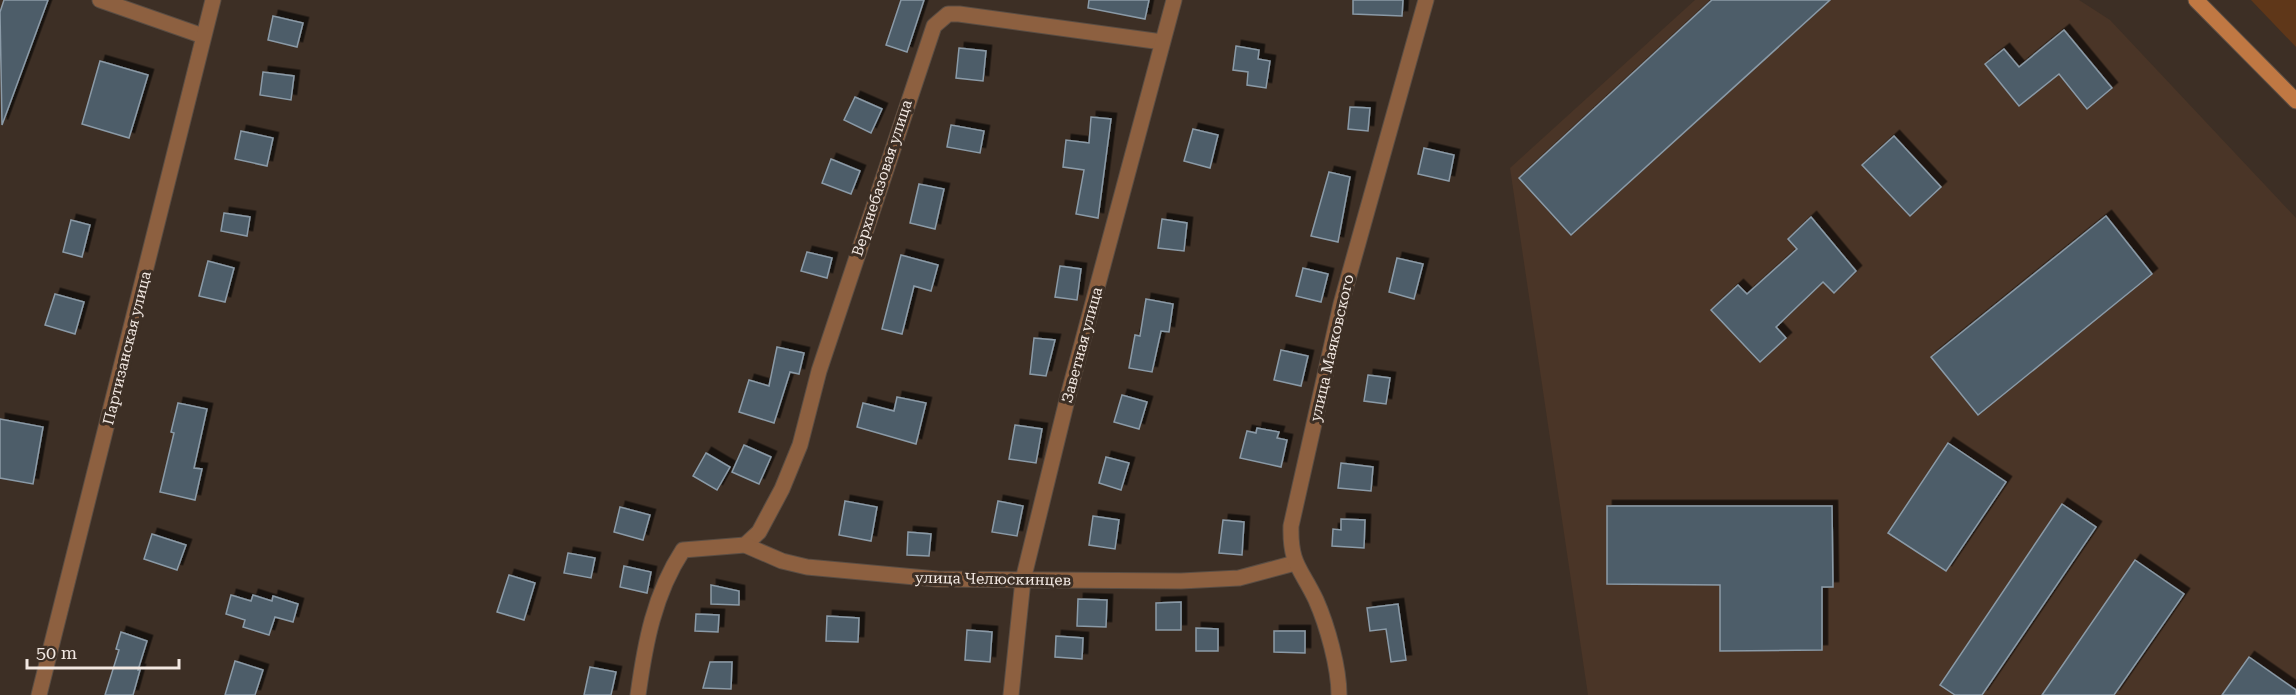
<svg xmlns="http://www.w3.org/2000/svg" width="2296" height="695" viewBox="0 0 2296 695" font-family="'Roboto Serif',serif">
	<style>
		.built { fill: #4a3527 }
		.green { fill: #5f3719 }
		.building { fill: #4e5d69; stroke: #8a9aa7; stroke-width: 1.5; filter: url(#shadow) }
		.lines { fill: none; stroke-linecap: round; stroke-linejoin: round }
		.street-casing { stroke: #5a4d43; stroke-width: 17 }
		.secondary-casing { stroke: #5a4d43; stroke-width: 17 }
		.street { stroke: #8d6040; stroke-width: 15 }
		.secondary { stroke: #c07843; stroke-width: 15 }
		.labels { text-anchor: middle; stroke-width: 6; stroke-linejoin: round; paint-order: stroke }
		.street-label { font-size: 15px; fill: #f2e8e2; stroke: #3d2f25 }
	</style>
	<defs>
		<filter id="shadow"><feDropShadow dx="5.5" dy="-5.5" stdDeviation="0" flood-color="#0009"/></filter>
	</defs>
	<rect width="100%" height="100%" fill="#3d2f25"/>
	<path class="built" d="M1695,0H2079L2110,20L2296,218V695H1588L1510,168Z"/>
	<path class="green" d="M2251,0H2296V47Z"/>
	<g class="building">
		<path d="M4,0H48L2,125L0,12Z"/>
		<path d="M901,0H924L907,52L886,45Z"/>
		<path d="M1089,0H1149L1145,19L1088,8Z"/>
		<path d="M1353,0H1403L1402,16L1353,14Z"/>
		<path d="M1712,0H1830L1571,235L1519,178Z"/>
		<path d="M273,16L303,23L297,47L268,40Z"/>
		<path d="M2064,30L2112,88L2087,109L2059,74L2019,106L1985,64L2004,49L2019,67Z"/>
		<path d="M1236,46L1259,50L1258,59L1270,61L1266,88L1247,85L1248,72L1233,70Z"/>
		<path d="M959,48L986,51L983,81L956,78Z"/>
		<path d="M100,61L148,75L129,138L82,124Z"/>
		<path d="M263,72L294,76L291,100L260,95Z"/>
		<path d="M855,97L882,109L871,133L844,120Z"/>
		<path d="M1350,107L1370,108L1368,131L1348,129Z"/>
		<path d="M1091,117L1111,119L1098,218L1076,214L1084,170L1063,167L1066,140L1089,143Z"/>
		<path d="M951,125L984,131L980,153L947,147Z"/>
		<path d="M1193,129L1218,135L1210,168L1184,161Z"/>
		<path d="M241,131L273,138L267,166L235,159Z"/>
		<path d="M1894,136L1941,187L1910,216L1862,165Z"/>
		<path d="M1424,148L1454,155L1449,181L1418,174Z"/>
		<path d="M831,159L860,171L851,194L822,183Z"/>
		<path d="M1329,172L1350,177L1338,242L1311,236Z"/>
		<path d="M919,184L944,189L935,229L910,223Z"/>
		<path d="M224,213L250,217L247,236L221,231Z"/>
		<path d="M2106,216L2152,274L1978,415L1931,357Z"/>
		<path d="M1811,217L1856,271L1834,293L1823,282L1776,327L1786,338L1760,362L1711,310L1738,285L1747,294L1797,249L1788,239Z"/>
		<path d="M1162,219L1187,223L1184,251L1158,248Z"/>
		<path d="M71,220L90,225L82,257L63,252Z"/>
		<path d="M807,252L832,258L827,278L801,271Z"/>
		<path d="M901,255L938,265L931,291L914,286L902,334L882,329Z"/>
		<path d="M1397,258L1423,264L1414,299L1389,292Z"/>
		<path d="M208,261L234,268L225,302L199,296Z"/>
		<path d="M1060,266L1081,269L1077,300L1055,297Z"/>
		<path d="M1303,268L1328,274L1321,302L1296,296Z"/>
		<path d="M55,294L84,302L75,334L45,325Z"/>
		<path d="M1146,299L1173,304L1169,332L1161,331L1152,372L1129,368L1135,335L1140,336Z"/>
		<path d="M1034,338L1055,340L1046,376L1030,374Z"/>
		<path d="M777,347L804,353L799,374L790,372L774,423L739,412L749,380L769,386Z"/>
		<path d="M1281,350L1308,356L1301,386L1274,380Z"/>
		<path d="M1368,375L1390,378L1386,404L1364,401Z"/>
		<path d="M1122,395L1147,402L1139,429L1114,422Z"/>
		<path d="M897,397L926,403L916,444L857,427L863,403L894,411Z"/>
		<path d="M178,403L207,409L194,468L202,469L195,500L160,492L174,433L171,432Z"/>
		<path d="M0,419L43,427L33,484L0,478Z"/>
		<path d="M1015,425L1042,429L1036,463L1009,459Z"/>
		<path d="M1257,428L1279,432L1277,438L1287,440L1281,467L1240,458L1247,431L1256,433Z"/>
		<path d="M1948,443L2006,482L1946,571L1888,533Z"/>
		<path d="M744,445L771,457L759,484L732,472Z"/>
		<path d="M706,453L730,467L717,490L693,476Z"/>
		<path d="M1106,457L1129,463L1121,490L1099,483Z"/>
		<path d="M1341,463L1373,467L1371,491L1338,488Z"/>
		<path d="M845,501L877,507L871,541L839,535Z"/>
		<path d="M998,501L1023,506L1017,536L992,532Z"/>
		<path d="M2062,504L2096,527L1982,695H1955L1940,685Z"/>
		<path d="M1607,506H1832L1833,587H1822V650L1720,651V585L1607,584Z"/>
		<path d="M620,507L650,515L643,540L614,532Z"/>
		<path d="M1093,516L1119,520L1115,549L1089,545Z"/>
		<path d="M1341,519L1365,520L1364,548L1332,546L1333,529L1341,530Z"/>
		<path d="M1223,520L1244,522L1242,555L1219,553Z"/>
		<path d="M908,532L931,534L929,556L907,555Z"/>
		<path d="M152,534L186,545L177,570L144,559Z"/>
		<path d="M568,553L595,558L591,578L564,573Z"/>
		<path d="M2135,560L2184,594L2114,695H2042Z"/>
		<path d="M624,566L651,572L647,593L620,587Z"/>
		<path d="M509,575L535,583L524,620L497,612Z"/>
		<path d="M711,585L739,591V605L711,604Z"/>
		<path d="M231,595L251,601L253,595L272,601L273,596L298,604L293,622L275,617L269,635L243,627L245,620L226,614Z"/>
		<path d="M1078,599L1107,600L1106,627L1077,626Z"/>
		<path d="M1181,602V630H1156V603Z"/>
		<path d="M1398,604L1406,660L1391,662L1386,629L1370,631L1367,608Z"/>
		<path d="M696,614L719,615L718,632L695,631Z"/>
		<path d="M827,616L859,618L858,642L826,641Z"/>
		<path d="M1196,628L1218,629V651H1196Z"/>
		<path d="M967,630L992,632L990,662L965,660Z"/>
		<path d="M1274,631H1305V653L1274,652Z"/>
		<path d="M121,632L147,641L138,670H140L133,695H105L119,650L116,649Z"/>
		<path d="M1056,636L1083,638L1082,659L1055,657Z"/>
		<path d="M2249,657L2296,690V695H2222Z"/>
		<path d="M235,661L263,670L255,695H225Z"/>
		<path d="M710,662H732L731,689L703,688Z"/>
		<path d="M590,667L616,672L611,695H584Z"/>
	</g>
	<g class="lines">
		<g class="street-casing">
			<g id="street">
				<path d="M100,0L203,36"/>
				<path d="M745,545L759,532L782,489L800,445L819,371L934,26L948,14H959L1162,42"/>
				<path d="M39,695L213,0"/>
				<path d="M638,695C645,644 654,594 683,550L745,545L782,561L807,567L937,579L1181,581L1239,578L1295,563"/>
				<path d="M1011,695L1023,580L1068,396L1174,0"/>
				<path d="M1339,695C1339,667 1327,625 1316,600C1301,568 1290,565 1291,526L1341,304L1426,0"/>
			</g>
		</g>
		<g class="secondary-casing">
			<path id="secondary" d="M2196,0L2296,101"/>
		</g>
		<use href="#street" class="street"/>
		<use href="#secondary" class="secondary"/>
	</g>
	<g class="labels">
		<g class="street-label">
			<text transform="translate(882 178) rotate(-72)" y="5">Верхнебазовая улица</text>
			<text transform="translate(1082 345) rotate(-75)" y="5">Заветная улица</text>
			<text transform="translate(127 348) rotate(-76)" y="5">Партизанская улица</text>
			<text transform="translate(1332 348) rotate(-77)" y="5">улица Маяковского</text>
			<text transform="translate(993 579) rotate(1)" y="5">улица Челюскинцев</text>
		</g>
	</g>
	<path d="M27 659v9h152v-9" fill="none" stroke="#f2e8e2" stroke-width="3"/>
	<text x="36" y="659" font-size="18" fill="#f2e8e2" stroke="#3d2f25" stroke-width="4.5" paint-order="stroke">50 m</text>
</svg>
